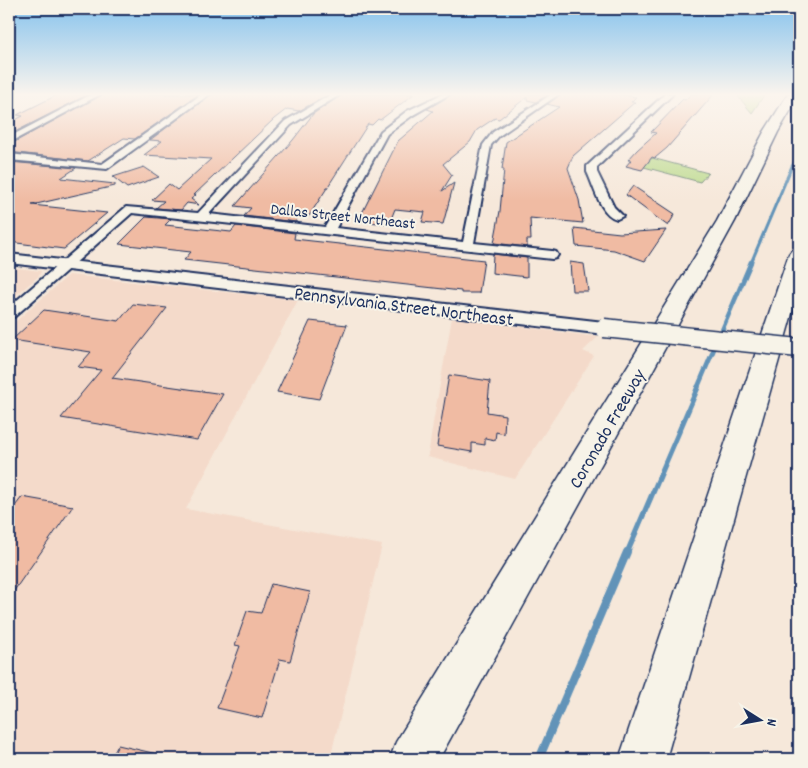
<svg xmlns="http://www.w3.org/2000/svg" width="808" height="768" viewBox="0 0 808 768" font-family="Dekko,sans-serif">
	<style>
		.built { fill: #f4daca }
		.green { fill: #bfdb92; stroke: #6d8578 }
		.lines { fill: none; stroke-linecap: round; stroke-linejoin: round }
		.stream-far4 { stroke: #6293b8; stroke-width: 2.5 }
		.stream-far3 { stroke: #6293b8; stroke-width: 3 }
		.stream-far2 { stroke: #6293b8; stroke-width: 4.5 }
		.stream-far1 { stroke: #6293b8; stroke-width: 5.5 }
		.stream { stroke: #6293b8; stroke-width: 8 }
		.building { fill: #f0bba3; stroke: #1b2f5e }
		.minor-casing { stroke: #1b2f5e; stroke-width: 4 }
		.tertiary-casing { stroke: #1b2f5e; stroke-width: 4 }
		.motorway-casing { stroke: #1b2f5e; stroke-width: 3 }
		.minor { fill: #f7f3e8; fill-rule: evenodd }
		.tertiary { fill: #f7f3e8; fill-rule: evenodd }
		.motorway { fill: #f7f3e8; fill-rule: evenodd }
		.tertiary-bridge-casing { stroke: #1b2f5e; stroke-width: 21; stroke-linecap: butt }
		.tertiary-bridge { stroke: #f7f3e8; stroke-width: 18 }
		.labels { text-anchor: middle; stroke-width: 4; stroke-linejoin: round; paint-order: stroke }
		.far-street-label { font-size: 16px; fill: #1b2f5e; stroke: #f7f3e8 }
		.street-label { font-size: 19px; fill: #1b2f5e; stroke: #f7f3e8 }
	</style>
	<rect width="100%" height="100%" fill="#f6e8da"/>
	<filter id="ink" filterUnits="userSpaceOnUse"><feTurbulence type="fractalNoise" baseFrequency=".02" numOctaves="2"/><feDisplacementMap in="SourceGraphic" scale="10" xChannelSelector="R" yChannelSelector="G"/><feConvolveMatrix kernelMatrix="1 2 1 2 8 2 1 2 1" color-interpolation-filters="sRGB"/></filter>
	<g filter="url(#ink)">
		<g class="built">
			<path d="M9,267L41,271L39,276L9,301Z"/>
			<path d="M69,275L298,300L186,509L382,545L330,759H9V704L14,693L9,692V327Z"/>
			<path d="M452,318L598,337L583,351L594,356L515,479L428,457L433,423Z"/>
		</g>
		<g class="green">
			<path d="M736,94H765L752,113Z"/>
			<path d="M652,158L708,173L700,182L644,167Z"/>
		</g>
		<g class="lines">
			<path class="stream-far4" d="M792,167L799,150"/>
			<path class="stream-far3" d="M751,263L792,166"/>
			<path class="stream-far2" d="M697,389L751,262"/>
			<path class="stream-far1" d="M627,553L698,387"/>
			<path class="stream" d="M539,759L627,552"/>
		</g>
		<g class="building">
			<path d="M59,94H89L9,135V123L23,116L17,115Z"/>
			<path d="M103,94H199L135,139L124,138L88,161L9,152V145Z"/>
			<path d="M212,94H329L299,111L287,109L274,119L194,195H196L191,199L199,205L187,203L181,210L156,208L164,201L152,200L169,184L177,190L211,159L144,155L162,141L150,140Z"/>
			<path d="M343,94H414L380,120L378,119L372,125L368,124L309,216L297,215L296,222L244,216L251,208L235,206L293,140L313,114Z"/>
			<path d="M452,94H549L536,102L527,100V97L499,119L495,118L477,130L470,142L443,164L452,175L442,191L454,183L443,224L422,222L425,212L395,209L389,224L358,221L398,141L433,111L427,109Z"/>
			<path d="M561,94H618L636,97L631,102H635L573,156L568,168L579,200L583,223L530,218L531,240H527V247L494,243L500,211L504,169H502L506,142L559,107L547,104Z"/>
			<path d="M691,94H714L667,148L655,158L652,157L642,170L626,166L631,160H628L637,150L656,133L651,132L683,99L685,100Z"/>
			<path d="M9,162L76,168L61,178L115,184V186L32,205L107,213L64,249L9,242Z"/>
			<path d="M144,167L159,177L127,188L113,177Z"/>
			<path d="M633,186L675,214L668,226L626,195Z"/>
			<path d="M146,217L171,219L165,225L231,232L236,226L295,233L294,239L484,260L479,293H461V291L184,260L191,252L119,244Z"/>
			<path d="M574,228L620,233L666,230L645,261L614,250L576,246Z"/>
			<path d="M493,254L527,258V277L492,273Z"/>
			<path d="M570,262L584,264L588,291H572Z"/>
			<path d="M133,304L167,308L112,378L223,394L197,440L61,418L101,370L78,367L91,352L12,340L44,310L119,321Z"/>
			<path d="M310,321L347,325L319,399L277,392Z"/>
			<path d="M449,375L490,381L487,412L505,415L504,434L496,432L495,440L485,438V445L472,443V452L437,446Z"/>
			<path d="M22,497L73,506L9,598V514Z"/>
			<path d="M271,584L310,592L290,661L280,659L262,718L217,708L240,646L235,645L247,611L261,613Z"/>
			<path d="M118,745L157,754L156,759H111Z"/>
		</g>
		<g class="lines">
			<g class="minor-casing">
				<g id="minor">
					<path d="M92,94H101L9,143V137Z"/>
					<path d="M202,94H210L107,169L9,160V154L102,164Z"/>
					<path d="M332,94H341L291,125L209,214L325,227L381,131L407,111L442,94H450L413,115L387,134L336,228L463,242L483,145L493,132L552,94H559L499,136L491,145L474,243L552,251L556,252L558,255L556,258L552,259L132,213L14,317L9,319V307L126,207L198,213L285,121Z"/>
					<path d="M665,94H673L597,167V172L614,207L623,216L617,219C600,215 594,186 587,172V166Z"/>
				</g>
			</g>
			<g class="tertiary-casing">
				<path id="tertiary" d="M9,254L604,322L610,324L613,328L610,332L604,334L9,263Z"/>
			</g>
			<g class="motorway-casing">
				<g id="motorway">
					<path d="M788,94H799V96L778,132L735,221L439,759H390L396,742L717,221L764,132Z"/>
					<path d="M799,248V289L666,759H619L789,254L792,250Z"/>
				</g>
			</g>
			<use href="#minor" class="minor"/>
			<use href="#tertiary" class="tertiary"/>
			<use href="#motorway" class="motorway"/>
			<g class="tertiary-bridge-casing">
				<path id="tertiary-bridge" d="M604,328L799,348"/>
			</g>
			<use href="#tertiary-bridge" class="tertiary-bridge"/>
		</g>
	</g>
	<linearGradient id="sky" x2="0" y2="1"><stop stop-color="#85c2ed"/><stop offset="0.47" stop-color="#fbf5ee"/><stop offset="1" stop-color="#fbf5ee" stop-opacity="0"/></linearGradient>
	<rect width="808" height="201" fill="url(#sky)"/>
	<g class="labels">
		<g class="far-street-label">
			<text transform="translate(343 215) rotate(6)" y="6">Dallas Street Northeast</text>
		</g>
		<g class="street-label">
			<text transform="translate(404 305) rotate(7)" y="7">Pennsylvania Street Northeast</text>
			<text transform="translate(606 428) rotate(-60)" y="7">Coronado Freeway</text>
		</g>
	</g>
	<rect width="808" height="768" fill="none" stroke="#f7f3e8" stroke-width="30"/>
	<rect x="15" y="15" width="778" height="738" fill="none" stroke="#1b2f5e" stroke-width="2" filter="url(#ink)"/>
	<g transform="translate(760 720) rotate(101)" stroke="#f7f3e8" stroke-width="4" paint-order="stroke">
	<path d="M0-4L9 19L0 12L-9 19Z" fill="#1b2f5e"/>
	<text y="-8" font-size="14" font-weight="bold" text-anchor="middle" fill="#1b2f5e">N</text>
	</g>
</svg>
